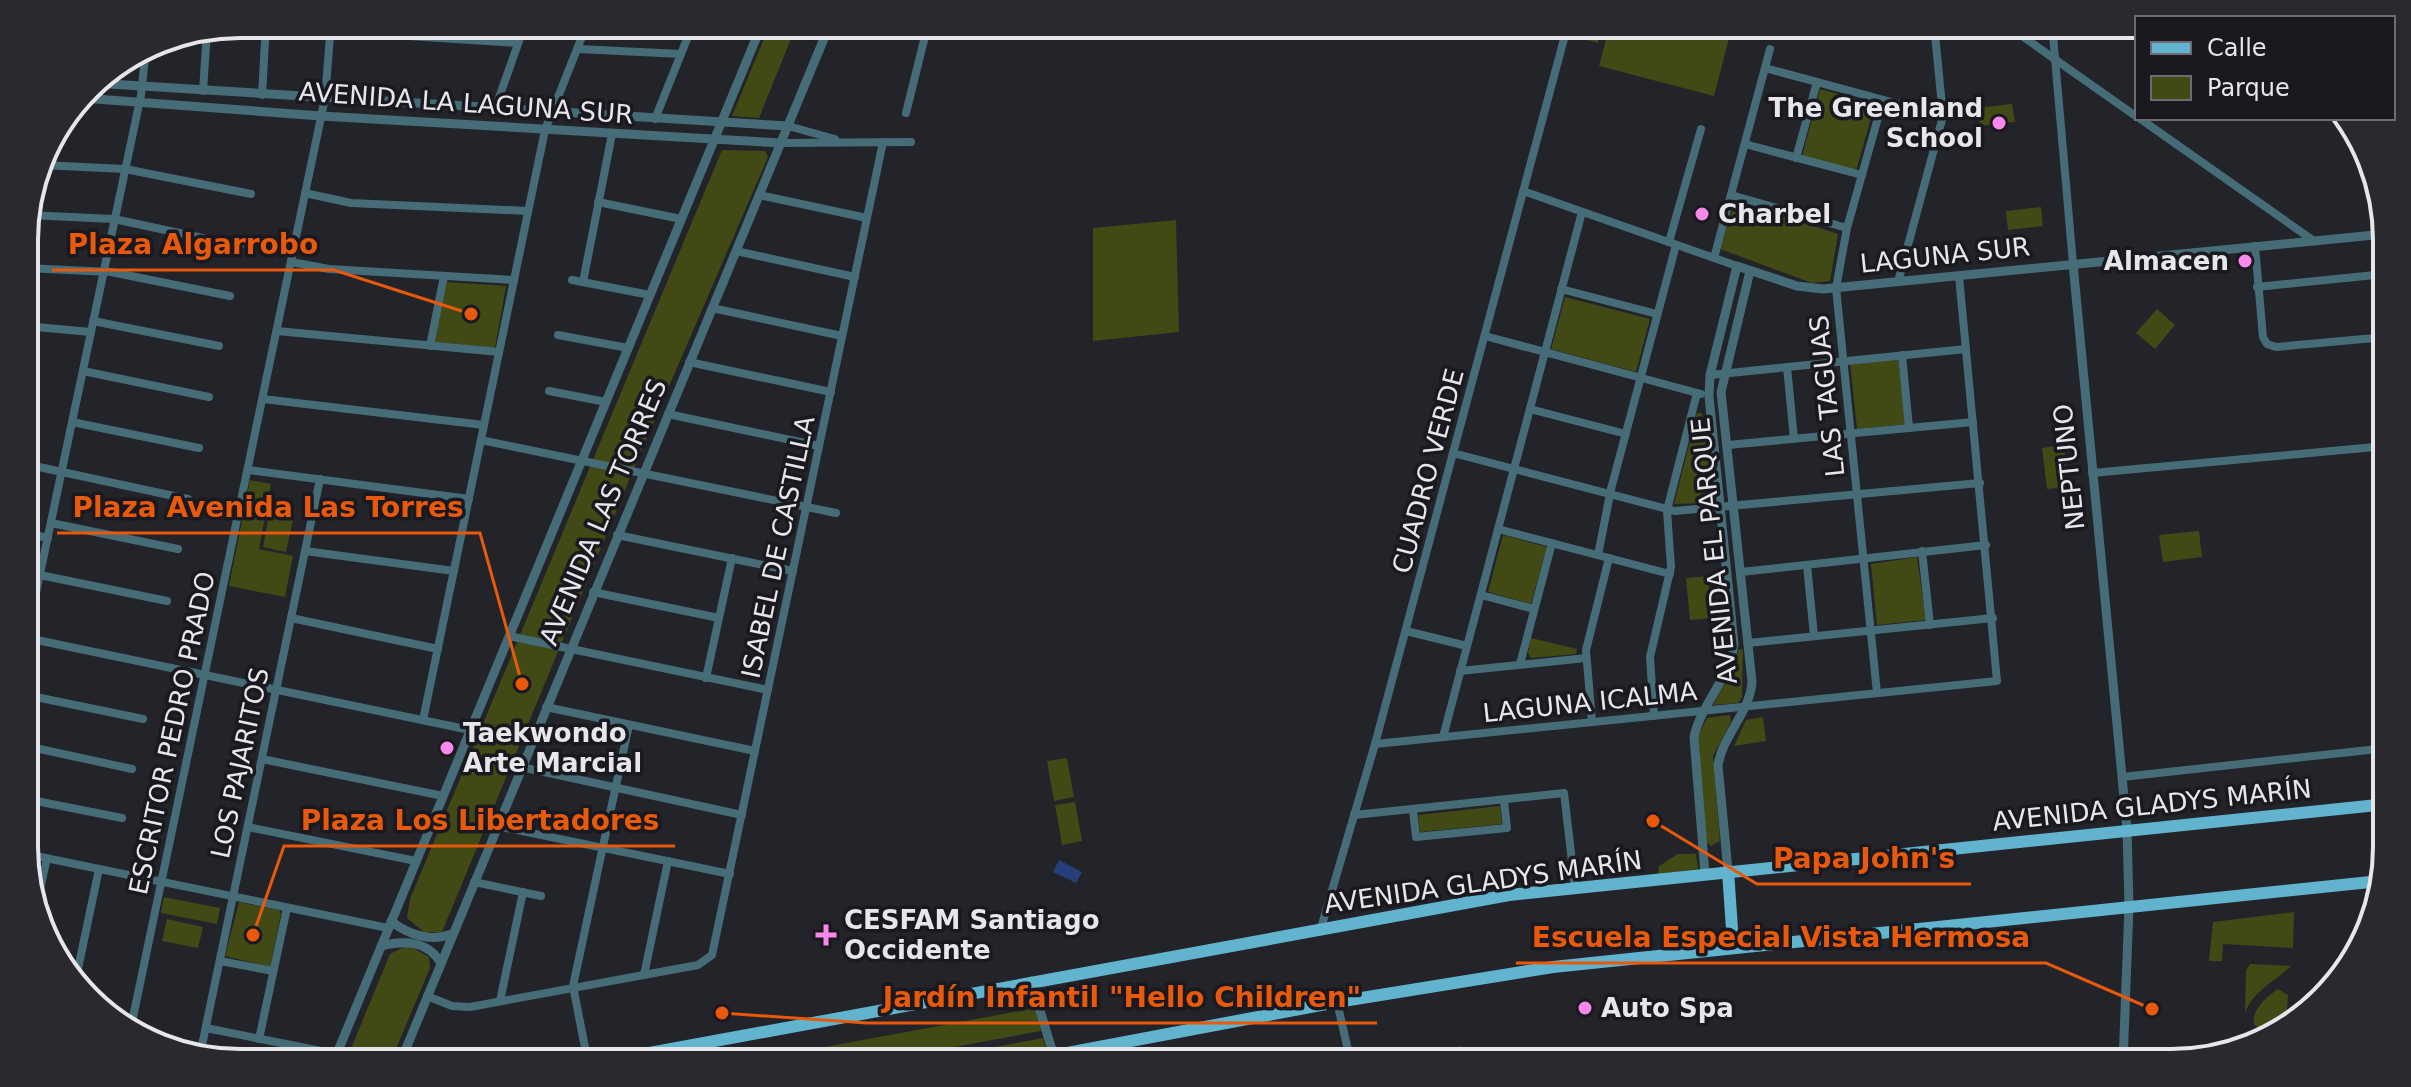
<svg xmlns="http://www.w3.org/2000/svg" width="2411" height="1087" viewBox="0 0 2411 1087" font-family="'DejaVu Sans',sans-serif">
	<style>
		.green { fill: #414915 }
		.water { fill: #273f79 }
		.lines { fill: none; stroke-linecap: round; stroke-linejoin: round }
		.minor { stroke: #466c78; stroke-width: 8 }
		.tertiary { stroke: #466c78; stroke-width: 9 }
		.primary { stroke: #62b4ce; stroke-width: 12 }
		.poi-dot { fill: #f888ea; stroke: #1a1920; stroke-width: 3 }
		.labels { text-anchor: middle; stroke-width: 7; stroke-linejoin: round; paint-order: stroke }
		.street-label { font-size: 26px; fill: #e6e6eb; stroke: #1a1920 }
		.poi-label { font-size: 26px; font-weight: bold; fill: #e6e6eb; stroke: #1a1920; text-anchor: start }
		.rim { fill: none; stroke: #e6e6eb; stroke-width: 4 }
		.leader { fill: none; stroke: #e8590c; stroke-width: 3 }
		.callout-dot { fill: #e8590c; stroke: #1a1920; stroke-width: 3 }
		.callout-label { font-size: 28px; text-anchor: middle; font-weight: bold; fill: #e8590c; stroke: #1a1920; stroke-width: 7; stroke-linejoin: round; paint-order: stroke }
	</style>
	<rect width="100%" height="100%" fill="#23232a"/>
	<g class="green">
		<path d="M770,24H797L759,118L732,116Z"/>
		<path d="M1583,24H1603L1598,43L1580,38Z"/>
		<path d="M1610,24H1687L1730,35L1714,96L1599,66Z"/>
		<path d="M1820,89L1875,104L1856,171L1802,156Z"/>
		<path d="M2012,104L2015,122L1980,126L1978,108Z"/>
		<path d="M722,150L765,151L768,157L639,456L442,932H424L407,918L410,899Z"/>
		<path d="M1735,201L1838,234L1830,281L1812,283L1720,249Z"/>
		<path d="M2041,207L2043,226L2008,230L2006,211Z"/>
		<path d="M1176,220L1179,332L1093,341V228Z"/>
		<path d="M447,282L506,286L495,348L434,342Z"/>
		<path d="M1565,297L1650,319L1636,372L1551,349Z"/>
		<path d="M2157,309L2175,325L2155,349L2136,333Z"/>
		<path d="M1898,357L1906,424L1857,429L1850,362Z"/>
		<path d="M1697,413H1702L1712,497L1709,503L1674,504Z"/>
		<path d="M2064,445L2068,487L2047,489L2042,448Z"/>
		<path d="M250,480L271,484L259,549L293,556L285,597L229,586Z"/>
		<path d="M271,505L295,510L286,552L263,547Z"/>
		<path d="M2199,531L2202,557L2163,562L2159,535Z"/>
		<path d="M1503,535L1547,547L1531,604L1488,592Z"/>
		<path d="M1917,557L1926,620L1877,625L1871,564Z"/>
		<path d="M1708,576L1712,618L1690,620L1686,578Z"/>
		<path d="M1531,638L1577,649L1576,654L1531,658L1528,653Z"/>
		<path d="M1743,649L1742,697L1738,703L1713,705L1735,664L1738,650Z"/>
		<path d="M1730,715L1731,722L1713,756L1720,841L1711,846L1706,842L1698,736L1707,718Z"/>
		<path d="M1763,717L1766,741L1734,746L1746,720Z"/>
		<path d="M1067,758L1074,797L1054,801L1047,761Z"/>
		<path d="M1075,802L1082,841L1062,845L1055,805Z"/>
		<path d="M1500,806L1502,824L1420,832L1418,815Z"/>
		<path d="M1678,854H1696L1698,869L1658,874L1659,866Z"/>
		<path d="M164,897L220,908L217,924L161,913Z"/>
		<path d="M239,902L279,910L281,914L270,967L225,956Z"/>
		<path d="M2294,912L2293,948L2223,944L2222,961H2209L2213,922Z"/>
		<path d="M167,919L203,927L198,948L162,941Z"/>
		<path d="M408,945L429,957L430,968L390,1063H345L390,954Z"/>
		<path d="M2250,964L2291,966C2276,981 2251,992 2245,1014L2246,970Z"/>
		<path d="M2278,989L2288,995L2286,1024L2292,1026C2279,1031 2266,1033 2254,1025C2252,1009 2265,998 2278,989Z"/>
		<path d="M1036,1008L1041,1031L868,1063H737Z"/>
		<path d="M1043,1038L1046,1049L970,1063H908Z"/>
		<path d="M1461,1046L1465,1063H1427L1425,1053Z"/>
	</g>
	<path class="water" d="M1059,860L1082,872L1076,883L1053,872Z"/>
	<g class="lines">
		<g class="minor">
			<path d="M2005,24L2137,117"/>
			<path d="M2052,24L2073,264"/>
			<path d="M330,31L518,43"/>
			<path d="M578,49L681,54"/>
			<path d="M1765,68L1943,116"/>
			<path d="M203,91L207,31"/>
			<path d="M262,95L266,24"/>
			<path d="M495,109L525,24"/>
			<path d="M906,113L928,24"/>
			<path d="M2139,118L2314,241"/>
			<path d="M655,119L693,24"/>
			<path d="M788,126L835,139"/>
			<path d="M781,143L911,142"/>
			<path d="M1745,144L1862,175"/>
			<path d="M1796,158L1817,82"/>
			<path d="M41,165L125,169L251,194"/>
			<path d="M1523,191L1737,266"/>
			<path d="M305,193L351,203L528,211"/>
			<path d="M759,195L867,218"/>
			<path d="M1731,195L1847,228"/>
			<path d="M598,202L681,219"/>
			<path d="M27,215L114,219L240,246"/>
			<path d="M1669,242L1701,129"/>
			<path d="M2255,246L2263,337L2267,344L2276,347L2386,337"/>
			<path d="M736,251L855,277"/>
			<path d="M1714,258L1770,49"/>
			<path d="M291,262L329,269L514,280"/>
			<path d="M25,268L111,272L230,296"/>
			<path d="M572,280L650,295"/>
			<path d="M583,282L612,134"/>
			<path d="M1898,282L1943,116L1934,24"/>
			<path d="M2257,287L2385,274"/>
			<path d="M1561,289L1657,314"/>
			<path d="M712,308L842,336"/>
			<path d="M93,321L219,346"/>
			<path d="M25,326L91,332"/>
			<path d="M277,331L499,352"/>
			<path d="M558,335L628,348"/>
			<path d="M1485,336L1701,394"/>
			<path d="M430,346L444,276"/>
			<path d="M1902,355L1909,428"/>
			<path d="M689,362L831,392"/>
			<path d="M1787,367L1794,439"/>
			<path d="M83,371L209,397"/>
			<path d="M1710,375L1966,349"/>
			<path d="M549,391L606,402"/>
			<path d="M263,399L484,425"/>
			<path d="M1530,409L1626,434"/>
			<path d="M668,414L819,446"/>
			<path d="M72,422L199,448"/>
			<path d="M481,440L836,513"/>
			<path d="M1728,445L1973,422"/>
			<path d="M1453,453L1675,511L1980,483"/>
			<path d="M25,464L188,499"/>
			<path d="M248,470L469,499"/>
			<path d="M2092,473L2386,446"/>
			<path d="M51,523L178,549"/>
			<path d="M1498,529L1670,574"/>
			<path d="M25,533L48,538"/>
			<path d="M617,535L793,571"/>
			<path d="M305,551L454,571"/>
			<path d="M1922,551L1930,625"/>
			<path d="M1598,555L1611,489L1676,245"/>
			<path d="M1807,565L1814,636"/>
			<path d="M1741,572L1986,545"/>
			<path d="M40,575L167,601"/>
			<path d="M593,592L719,618"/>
			<path d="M1481,595L1534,609"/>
			<path d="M291,618L438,649"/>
			<path d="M1406,631L1467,646"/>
			<path d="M509,636L768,690"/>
			<path d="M27,638L470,730"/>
			<path d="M1748,643L1993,618"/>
			<path d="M25,645L141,95L146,48"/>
			<path d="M1520,664L1552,543"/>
			<path d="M1460,671L1586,658"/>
			<path d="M706,678L732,558"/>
			<path d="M1877,693L1836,288L1847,228L1883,100"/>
			<path d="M26,695L143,719"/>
			<path d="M546,707L755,751"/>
			<path d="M1654,716L1650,657L1671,567L1667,510L1697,393"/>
			<path d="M423,720L545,130L587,24"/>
			<path d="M1592,722L1586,650L1609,558"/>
			<path d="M1443,737L1582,212"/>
			<path d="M1375,744L1997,681L1959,276"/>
			<path d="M26,746L132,769"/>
			<path d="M262,759L443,796"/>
			<path d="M521,767L742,815"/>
			<path d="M2122,777L2387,748"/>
			<path d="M26,799L122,818"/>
			<path d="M1413,810L1416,837L1507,828L1504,801"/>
			<path d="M1354,815L1564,793L1575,887"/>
			<path d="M497,826L730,874"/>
			<path d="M248,827L416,861"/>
			<path d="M26,854L388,928"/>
			<path d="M474,882L541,896"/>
			<path d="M37,903L47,858"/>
			<path d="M1321,928L1375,744L1568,24"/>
			<path d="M220,961L273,971"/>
			<path d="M644,975L668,861"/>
			<path d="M75,983L99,869"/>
			<path d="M427,996L452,1006L470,1007L698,965L712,955L883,142"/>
			<path d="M500,1001L523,892"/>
			<path d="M1337,1002L1351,1063"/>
			<path d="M131,1027L325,98L331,24"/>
			<path d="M206,1028L336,1054"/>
			<path d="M259,1039L287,908"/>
			<path d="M200,1055L320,479"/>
			<path d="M588,1063L573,986L629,725"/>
		</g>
		<g class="tertiary">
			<path d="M93,83L788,126"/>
			<path d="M82,98L321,116L781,143"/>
			<path d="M2073,264L2127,829L2129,906L2123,1063"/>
			<path d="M1728,871L1718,765C1723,735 1750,712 1752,682L1721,392L1750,271"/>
			<path d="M1705,874L1694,737C1701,704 1730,678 1734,644L1709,396L1710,375L1737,266L1797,286L1823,289L2385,234"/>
			<path d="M391,921C408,935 431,942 452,934"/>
			<path d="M381,946C404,940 427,940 441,963"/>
			<path d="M1031,981L1056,1063"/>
			<path d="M333,1063L762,24"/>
			<path d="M400,1063L830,24"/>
		</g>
		<g class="primary">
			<path d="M1721,948L1732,929L1728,871"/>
			<path d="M595,1063L1509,895L2387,804"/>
			<path d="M1014,1063L1337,1002L1553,967L2380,881"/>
		</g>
	</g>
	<g class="poi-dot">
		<circle cx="1999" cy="123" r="8"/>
		<circle cx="1702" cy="214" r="8"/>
		<circle cx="2245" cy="261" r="8"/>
		<circle cx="447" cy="748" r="8"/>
		<path d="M822 923h8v8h8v8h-8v8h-8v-8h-8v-8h8z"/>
		<circle cx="1585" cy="1008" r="8"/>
	</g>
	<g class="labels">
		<g class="street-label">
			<text transform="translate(466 103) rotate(4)" y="9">AVENIDA LA LAGUNA SUR</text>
			<text transform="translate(1945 255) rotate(-6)" y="9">LAGUNA SUR</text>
			<text transform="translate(1827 396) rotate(-96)" y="9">LAS TAGUAS</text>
			<text transform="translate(2069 467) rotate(-96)" y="9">NEPTUNO</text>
			<text transform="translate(1428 471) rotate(-75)" y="9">CUADRO VERDE</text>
			<text transform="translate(603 512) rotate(-67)" y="9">AVENIDA LAS TORRES</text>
			<text transform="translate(778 547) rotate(-78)" y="9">ISABEL DE CASTILLA</text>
			<text transform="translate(1714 551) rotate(-96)" y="9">AVENIDA EL PARQUE</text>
			<text transform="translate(1590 702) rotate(-6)" y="9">LAGUNA ICALMA</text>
			<text transform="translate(172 733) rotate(-78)" y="9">ESCRITOR PEDRO PRADO</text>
			<text transform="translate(240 763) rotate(-78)" y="9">LOS PAJARITOS</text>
			<text transform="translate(2152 805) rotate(-6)" y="9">AVENIDA GLADYS MARÍN</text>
			<text transform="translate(1483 882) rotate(-8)" y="9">AVENIDA GLADYS MARÍN</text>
		</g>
		<g class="poi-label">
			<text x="1983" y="117" text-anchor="end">The Greenland<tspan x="1983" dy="30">School</tspan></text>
			<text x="1718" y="223">Charbel</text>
			<text x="2229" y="270" text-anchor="end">Almacen</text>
			<text x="463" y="742">Taekwondo<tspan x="463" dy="30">Arte Marcial</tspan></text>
			<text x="844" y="929">CESFAM Santiago<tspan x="844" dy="30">Occidente</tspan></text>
			<text x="1601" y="1017">Auto Spa</text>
		</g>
	</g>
	<path d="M0 0H2411V1087H0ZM240 38H2171A202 202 0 0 1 2373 240V847A202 202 0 0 1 2171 1049H240A202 202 0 0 1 38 847V240A202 202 0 0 1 240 38Z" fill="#2a2930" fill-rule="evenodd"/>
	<path class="rim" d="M240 38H2171A202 202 0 0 1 2373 240V847A202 202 0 0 1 2171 1049H240A202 202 0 0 1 38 847V240A202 202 0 0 1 240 38Z"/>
	<path class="leader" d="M471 314L334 270H52M522 684L480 533H57M253 935L284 846H675M1653 821L1757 884H1971M2152 1009L2046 963H1516M722 1013L867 1023H1377"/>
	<g class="callout-dot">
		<circle cx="471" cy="314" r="8"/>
		<circle cx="522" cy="684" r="8"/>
		<circle cx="253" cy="935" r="8"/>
		<circle cx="1653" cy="821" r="8"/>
		<circle cx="2152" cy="1009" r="8"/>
		<circle cx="722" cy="1013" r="8"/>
	</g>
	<g class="callout-label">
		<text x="193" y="254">Plaza Algarrobo</text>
		<text x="268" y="517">Plaza Avenida Las Torres</text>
		<text x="480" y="830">Plaza Los Libertadores</text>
		<text x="1864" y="868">Papa John's</text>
		<text x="1781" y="947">Escuela Especial Vista Hermosa</text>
		<text x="1122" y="1007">Jardín Infantil "Hello Children"</text>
	</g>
	<rect x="2135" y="16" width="260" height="104" fill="#1a1920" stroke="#6c6b71" stroke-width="2"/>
	<rect x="2151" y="42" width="40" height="12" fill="#62b4ce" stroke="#6c6b71" stroke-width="2"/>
	<text x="2207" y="56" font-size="24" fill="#e6e6eb">Calle</text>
	<rect x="2151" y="76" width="40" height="24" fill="#414915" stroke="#6c6b71" stroke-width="2"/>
	<text x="2207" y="96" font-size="24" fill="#e6e6eb">Parque</text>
</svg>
